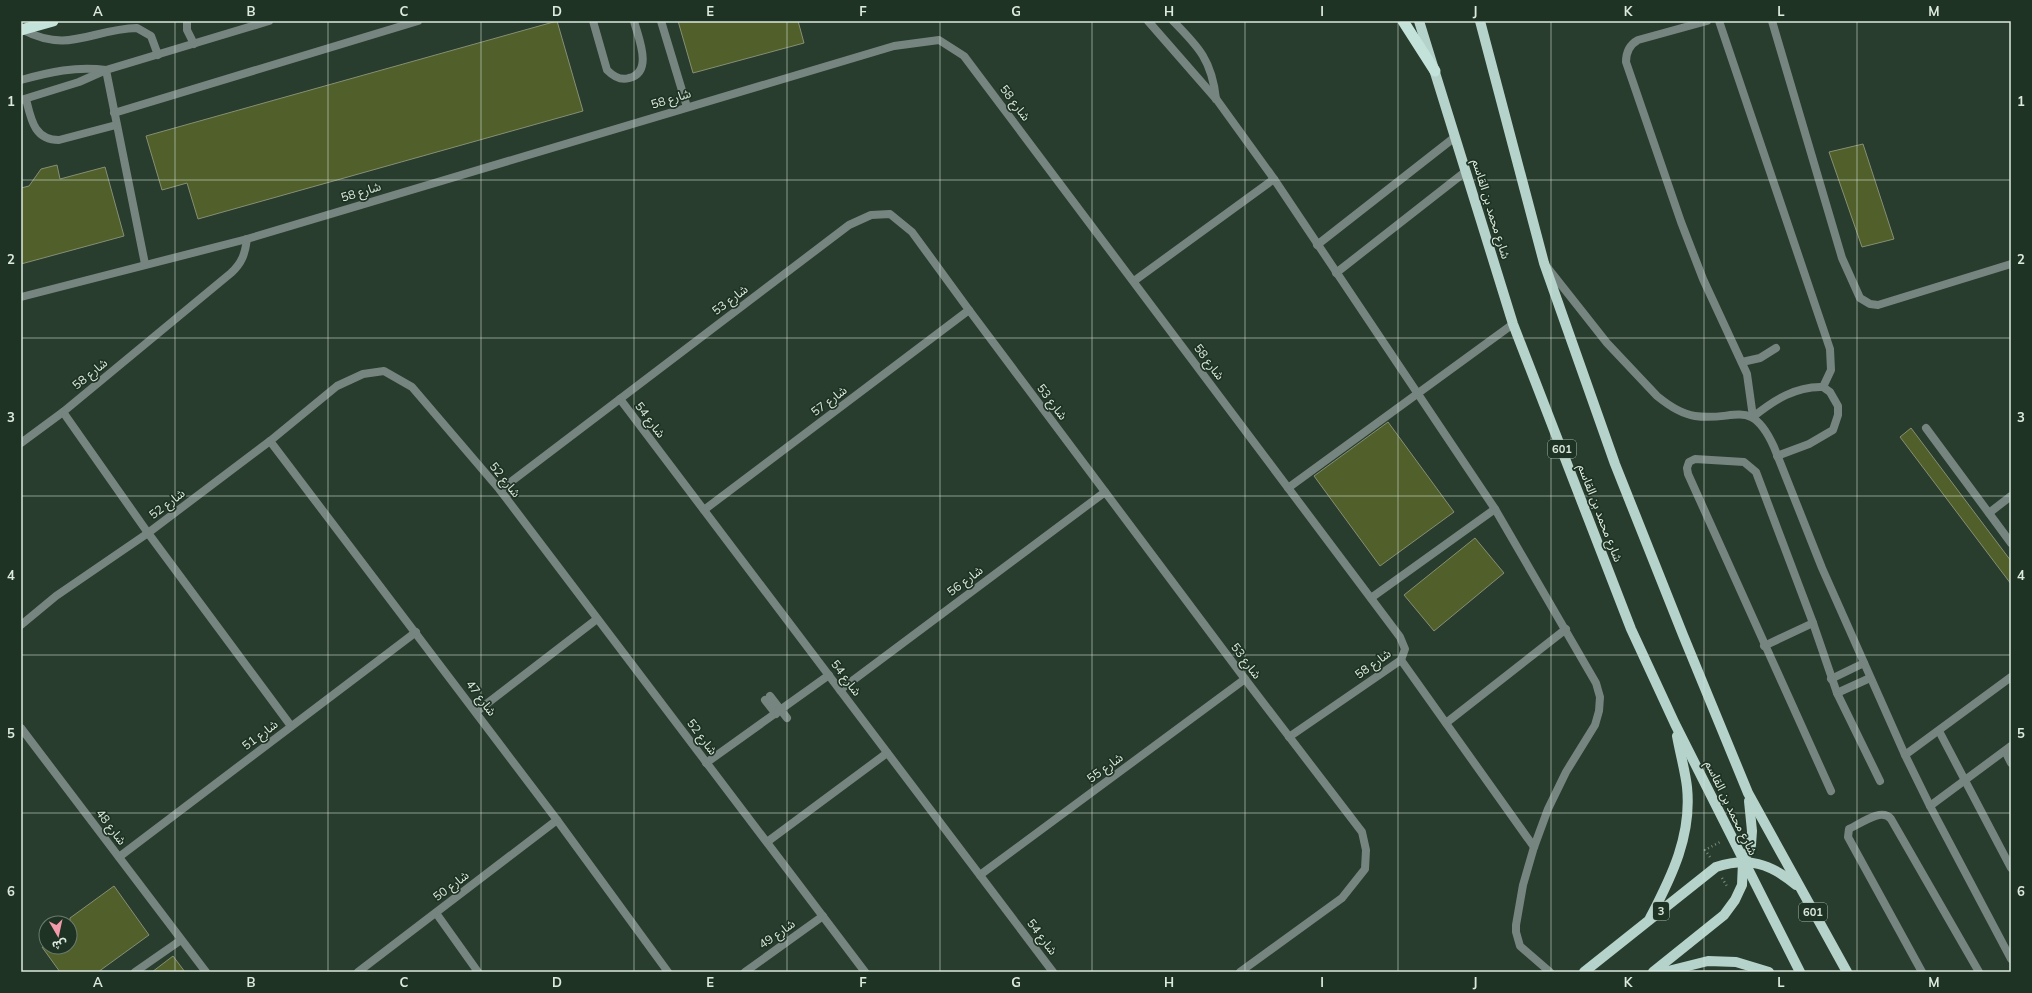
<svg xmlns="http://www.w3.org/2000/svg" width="2032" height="993" viewBox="0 0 2032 993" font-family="Mulish,'Noto Sans Arabic',sans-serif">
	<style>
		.building { fill: #515f2a; stroke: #868f74 }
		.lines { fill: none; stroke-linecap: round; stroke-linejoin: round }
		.path { stroke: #7b8c7e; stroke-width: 2.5; stroke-dasharray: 1 3; stroke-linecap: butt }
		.service { stroke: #778581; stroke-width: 8 }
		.minor { stroke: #778581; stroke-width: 8 }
		.primary { stroke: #b5d3cb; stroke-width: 10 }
		.trunk { stroke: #c2e2da; stroke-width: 11 }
		.grid { fill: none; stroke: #ddeadf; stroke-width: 1; stroke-opacity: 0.55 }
		.labels { text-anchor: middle; stroke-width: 3.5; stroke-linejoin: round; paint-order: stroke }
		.shield { fill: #1e3323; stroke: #a4b3a7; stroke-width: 1 }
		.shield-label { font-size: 11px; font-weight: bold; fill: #ddeadf }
		.street-label { font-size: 12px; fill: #ddeadf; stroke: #1e3323 }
		.neatline { fill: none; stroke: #ddeadf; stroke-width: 1.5 }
		.grid-label { font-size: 13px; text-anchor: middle; font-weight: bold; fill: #ddeadf }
	</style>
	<rect width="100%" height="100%" fill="#283d2d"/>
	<g class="building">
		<path d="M557,21L583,111L198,219L187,183L162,190L146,136Z"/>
		<path d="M678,21H798L804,43L693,73Z"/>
		<path d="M1863,144L1894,239L1862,247L1829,152Z"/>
		<path d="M57,165L60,179L105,167L124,236L21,264V188L29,186L41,169Z"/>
		<path d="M1388,422L1454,512L1380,566L1314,476Z"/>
		<path d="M1911,428L2011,561V584L1900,437Z"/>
		<path d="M1475,538L1504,573L1434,631L1404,595Z"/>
		<path d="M114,886L149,935L98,972H60L42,947H70V918Z"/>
		<path d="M173,956L185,972H152Z"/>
	</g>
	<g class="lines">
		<g class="path">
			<path d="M1710,857L1705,850L1720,842"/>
			<path d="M1722,878L1728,888"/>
		</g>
		<g class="service">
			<path d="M593,21L607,70C613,76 620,81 629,78C654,72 638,37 634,21"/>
			<path d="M661,21L687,107"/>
			<path d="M1707,21L1638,40C1629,45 1626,52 1626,62L1681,222L1703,279L1747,374L1753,417"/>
			<path d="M1719,21L1830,349L1831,370L1823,387"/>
			<path d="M1772,21L1842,258L1860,298L1870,304L1878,305L2011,264"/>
			<path d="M106,70L145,264"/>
			<path d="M26,99C31,119 34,140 59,140L116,125"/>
			<path d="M114,113L418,21"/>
			<path d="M1547,267L1607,343L1657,396C1668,405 1681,414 1695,416C1735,422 1751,396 1774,447L1822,568L1905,755L1930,806L2011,959"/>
			<path d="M1134,281L1274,179"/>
			<path d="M1742,362L1760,358L1776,348"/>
			<path d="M1753,417C1774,400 1796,386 1823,387L1830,392L1838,406V415L1833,430L1809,444L1777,456"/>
			<path d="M1926,428L2011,543"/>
			<path d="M1288,488L1513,324"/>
			<path d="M1989,513L2011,496"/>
			<path d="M148,533L291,726"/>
			<path d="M1371,598L1495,509"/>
			<path d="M1764,646L1813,623"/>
			<path d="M1401,660L1534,847"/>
			<path d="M1831,679L1864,663"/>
			<path d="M1837,693L1870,678"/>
			<path d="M770,696L787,718"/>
			<path d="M765,700L776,714"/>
			<path d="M476,712L597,619"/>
			<path d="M1446,723L1566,629"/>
			<path d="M1939,731L2011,868"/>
			<path d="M2005,751L2011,763"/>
			<path d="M1905,755L2011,677"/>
			<path d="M706,763L829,675"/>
			<path d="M1831,791L1688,474L1687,468L1689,462L1695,459L1744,462L1756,472L1813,623L1837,693L1880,781"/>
			<path d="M1930,806L2011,746"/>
			<path d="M767,842L887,753"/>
			<path d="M436,913L478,972"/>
			<path d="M1922,972L1848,837L1849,829C1860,824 1882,807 1891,819L1979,972"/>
		</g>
		<g class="minor">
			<path d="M187,21V30L194,44"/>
			<path d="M1148,21L1217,100L1274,179L1495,509L1596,683L1600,697L1599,711L1595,725L1566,772L1548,809L1534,847L1523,885L1516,925V932L1520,946L1550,972"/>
			<path d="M1173,21C1199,47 1212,61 1216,99"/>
			<path d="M23,30C69,54 92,29 137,28L151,36L158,55"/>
			<path d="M21,80C50,72 76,66 106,70"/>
			<path d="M21,100L79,82L106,70L269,21"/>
			<path d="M1317,245L1455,137"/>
			<path d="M1336,273L1465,172"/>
			<path d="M21,297L247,239L894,46L939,40L964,56L1400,637L1405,649L1401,660L1289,737"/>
			<path d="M620,399L1053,972"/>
			<path d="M63,412L148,533"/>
			<path d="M270,441L557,820L668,972"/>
			<path d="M21,443L63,412L231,273C242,263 245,254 247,239"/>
			<path d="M500,490L849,225L871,215L890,214L912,232L969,310L1245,679L1362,832L1366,850L1365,869L1342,898L1240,972"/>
			<path d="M704,510L969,310"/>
			<path d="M21,625L56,596L148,533L270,441L337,386L363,374L384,371L412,387L500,490L865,972"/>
			<path d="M840,690L1105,492"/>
			<path d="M21,728L206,972"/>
			<path d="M119,857L416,632"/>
			<path d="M980,875L1245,679"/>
			<path d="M135,972L181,940"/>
			<path d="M358,972L557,820"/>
			<path d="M745,972L823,916"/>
		</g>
		<g class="primary">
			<path d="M1419,21L1513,324L1631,629L1675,724L1800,972"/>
			<path d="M1480,21L1544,263L1615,464L1683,635L1748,793L1847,972"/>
			<path d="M1650,918C1672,876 1692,835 1687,787C1685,770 1680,753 1677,736"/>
			<path d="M1584,972L1716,867C1748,857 1770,863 1796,885"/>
			<path d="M1653,972L1724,915L1735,900L1742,885L1743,862L1751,845L1752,831L1749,801"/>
			<path d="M1664,972L1708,961L1736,962L1769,972"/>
		</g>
		<g class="trunk">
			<path d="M1403,21L1435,71"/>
			<path d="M21,30L53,21"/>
		</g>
	</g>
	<path class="grid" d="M175,21V972M328,21V972M481,21V972M634,21V972M787,21V972M940,21V972M1092,21V972M1245,21V972M1398,21V972M1551,21V972M1704,21V972M1857,21V972M21,180H2011M21,338H2011M21,496H2011M21,655H2011M21,813H2011"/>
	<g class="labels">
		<g class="shield">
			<rect x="1548" y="440" width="28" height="18" rx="3"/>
			<rect x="1653" y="902" width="16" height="18" rx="3"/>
			<rect x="1799" y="903" width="28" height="18" rx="3"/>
		</g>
		<g class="shield-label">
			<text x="1562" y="453">601</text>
			<text x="1661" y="915">3</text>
			<text x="1813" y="916">601</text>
		</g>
		<g class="street-label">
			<text transform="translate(671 99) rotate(-17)" y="4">شارع 58</text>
			<text transform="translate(1015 103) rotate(53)" y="4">شارع 58</text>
			<text transform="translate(361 192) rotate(-17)" y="4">شارع 58</text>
			<text transform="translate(1491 209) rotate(73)" y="4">شارع محمد بن القاسم</text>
			<text transform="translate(730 300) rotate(-37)" y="4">شارع 53</text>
			<text transform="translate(1209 362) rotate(53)" y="4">شارع 58</text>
			<text transform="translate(90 374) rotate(-39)" y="4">شارع 58</text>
			<text transform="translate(829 401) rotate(-37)" y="4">شارع 57</text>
			<text transform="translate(1052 402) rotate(53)" y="4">شارع 53</text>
			<text transform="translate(650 420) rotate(53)" y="4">شارع 54</text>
			<text transform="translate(505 480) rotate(51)" y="4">شارع 52</text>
			<text transform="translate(167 504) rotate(-37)" y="4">شارع 52</text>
			<text transform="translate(1600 513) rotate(69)" y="4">شارع محمد بن القاسم</text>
			<text transform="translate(965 581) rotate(-37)" y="4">شارع 56</text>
			<text transform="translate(1246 661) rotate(53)" y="4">شارع 53</text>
			<text transform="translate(1373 664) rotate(-36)" y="4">شارع 58</text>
			<text transform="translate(846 678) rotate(53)" y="4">شارع 54</text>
			<text transform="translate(481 698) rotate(53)" y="4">شارع 47</text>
			<text transform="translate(260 735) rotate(-37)" y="4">شارع 51</text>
			<text transform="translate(702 737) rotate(53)" y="4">شارع 52</text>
			<text transform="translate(1105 768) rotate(-36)" y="4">شارع 55</text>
			<text transform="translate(1731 808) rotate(64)" y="4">شارع محمد بن القاسم</text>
			<text transform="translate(111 827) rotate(53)" y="4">شارع 48</text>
			<text transform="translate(451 886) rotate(-37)" y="4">شارع 50</text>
			<text transform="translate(777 934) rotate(-35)" y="4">شارع 49</text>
			<text transform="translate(1042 937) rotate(53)" y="4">شارع 54</text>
		</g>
	</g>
	<rect width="2032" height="993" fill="none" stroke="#1e3323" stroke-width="44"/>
	<g transform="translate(58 935) rotate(171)"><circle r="19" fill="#1e3323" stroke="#6a7c6e"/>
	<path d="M0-3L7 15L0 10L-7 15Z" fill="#f39aab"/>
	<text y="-6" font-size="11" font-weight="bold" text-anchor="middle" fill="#ddeadf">ش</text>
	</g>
	<rect x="22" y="22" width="1988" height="949" class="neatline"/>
	<g class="grid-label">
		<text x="98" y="16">A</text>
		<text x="251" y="16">B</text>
		<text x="404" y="16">C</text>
		<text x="557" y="16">D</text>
		<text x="710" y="16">E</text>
		<text x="863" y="16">F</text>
		<text x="1016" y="16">G</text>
		<text x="1169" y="16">H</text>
		<text x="1322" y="16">I</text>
		<text x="1475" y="16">J</text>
		<text x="1628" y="16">K</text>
		<text x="1781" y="16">L</text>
		<text x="1934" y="16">M</text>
		<text x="11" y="106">1</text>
		<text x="2021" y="106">1</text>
		<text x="11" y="264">2</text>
		<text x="2021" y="264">2</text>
		<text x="11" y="422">3</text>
		<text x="2021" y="422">3</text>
		<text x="11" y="580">4</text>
		<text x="2021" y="580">4</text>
		<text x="11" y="738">5</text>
		<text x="2021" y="738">5</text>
		<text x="11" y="896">6</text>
		<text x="2021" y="896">6</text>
		<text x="98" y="987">A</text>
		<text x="251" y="987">B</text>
		<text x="404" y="987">C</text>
		<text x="557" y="987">D</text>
		<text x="710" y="987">E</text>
		<text x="863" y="987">F</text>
		<text x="1016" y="987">G</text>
		<text x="1169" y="987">H</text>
		<text x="1322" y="987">I</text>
		<text x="1475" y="987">J</text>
		<text x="1628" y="987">K</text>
		<text x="1781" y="987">L</text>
		<text x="1934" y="987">M</text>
	</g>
</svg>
